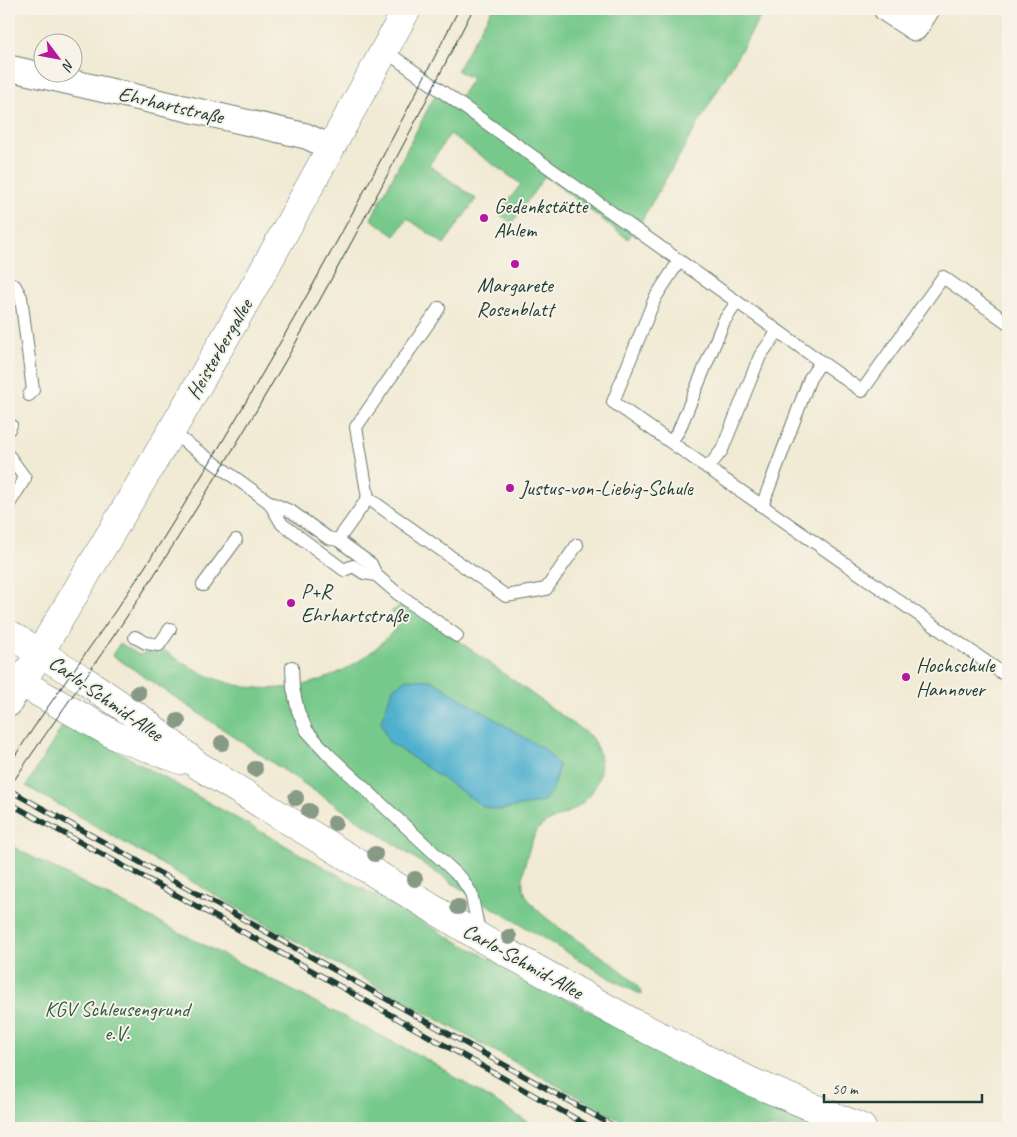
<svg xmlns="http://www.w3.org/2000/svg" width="1017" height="1137" viewBox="0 0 1017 1137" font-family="Caveat,sans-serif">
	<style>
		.green { fill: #77c98b; stroke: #4b8360 }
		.water { fill: #50b0ce; stroke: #387681 }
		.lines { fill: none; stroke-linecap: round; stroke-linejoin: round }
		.lane-casing { stroke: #687a6c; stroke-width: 14 }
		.street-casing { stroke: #687a6c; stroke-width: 27 }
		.secondary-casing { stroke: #687a6c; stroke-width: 29 }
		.lane { stroke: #fff; stroke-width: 12 }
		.street { stroke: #fff; stroke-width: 25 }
		.secondary { stroke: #fff; stroke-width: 28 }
		.tram { stroke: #1f3d34; stroke-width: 1 }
		.rail-casing { stroke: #1f3d34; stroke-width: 5.5 }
		.rail { stroke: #f7f3e8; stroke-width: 4; stroke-dasharray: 11; stroke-linecap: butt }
		.tree { fill: #879a85 }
		.poi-dot { fill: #b5179e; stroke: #f7f3e8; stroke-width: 2 }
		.labels { text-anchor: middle; stroke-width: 4; stroke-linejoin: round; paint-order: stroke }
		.street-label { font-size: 21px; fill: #1f3d34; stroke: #f7f3e8 }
		.poi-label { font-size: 21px; fill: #1f3d34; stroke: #f7f3e8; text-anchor: start }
		.park-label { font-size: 21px; fill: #315945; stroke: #f7f3e8 }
	</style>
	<rect width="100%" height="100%" fill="#f7f3e8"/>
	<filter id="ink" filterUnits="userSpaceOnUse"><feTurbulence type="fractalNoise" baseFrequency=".02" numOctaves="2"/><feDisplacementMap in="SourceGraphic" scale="10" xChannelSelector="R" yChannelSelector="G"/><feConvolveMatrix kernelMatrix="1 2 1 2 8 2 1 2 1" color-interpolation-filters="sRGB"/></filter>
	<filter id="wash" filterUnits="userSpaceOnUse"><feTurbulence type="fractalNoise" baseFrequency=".0096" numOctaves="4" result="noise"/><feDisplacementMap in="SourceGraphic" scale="20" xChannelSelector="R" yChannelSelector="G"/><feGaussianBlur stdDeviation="1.12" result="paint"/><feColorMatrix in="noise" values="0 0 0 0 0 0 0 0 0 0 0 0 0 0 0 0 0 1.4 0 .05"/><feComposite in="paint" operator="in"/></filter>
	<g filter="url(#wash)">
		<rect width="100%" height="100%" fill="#f1ead4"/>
		<g class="green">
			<path d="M492,9H765L640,223L628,239L545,176L512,223L499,214L521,184L450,134L429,165L476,199L444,244L407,218L395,236L371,219L435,95L453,107L472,79L457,70Z"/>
			<path d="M398,607L415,609L590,736C610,762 599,794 573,810C562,817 544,820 537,831C530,841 521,875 523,886C527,923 632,962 642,995L613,980L458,887L112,655L120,643L139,655L162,649C181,662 200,674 222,681C290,703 361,675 402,620L391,612Z"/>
			<path d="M65,722L456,941L796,1119L818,1128H634L281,933L26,786Z"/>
			<path d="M9,845L426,1059L537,1128H9Z"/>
		</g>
		<path class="water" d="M407,679L431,680L547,751L559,766L553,789L543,802L499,810L484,807L388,741L381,721L393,688Z"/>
	</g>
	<g filter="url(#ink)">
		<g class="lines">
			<g class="lane-casing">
				<g id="lane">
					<path d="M384,50L862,391L943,277L1008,323"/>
					<path d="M679,261L655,298L613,402L1008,677"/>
					<path d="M9,282L15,286L21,297L33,390L29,395"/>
					<path d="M439,308L356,427L368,498L506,596L546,589L577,545"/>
					<path d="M9,429L11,425"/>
					<path d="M171,432L269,502L292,512L328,538L338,540L371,564L376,575L397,593L457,636"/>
					<path d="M671,442L679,430L724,321L737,302"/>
					<path d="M9,456L25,478L9,504"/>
					<path d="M708,468L722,450L760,356L778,331"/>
					<path d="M269,502L282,524L344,570L353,566L364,573L376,575"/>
					<path d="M762,506L810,378L821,362"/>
					<path d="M338,540L368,498"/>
					<path d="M203,585L236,540"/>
					<path d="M135,637L146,643L159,645L170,629"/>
					<path d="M292,667L293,688L298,711L307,731L328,754L462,879L471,893L480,936"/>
				</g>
			</g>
			<g class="street-casing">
				<g id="street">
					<path d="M886,9L915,28L927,9"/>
					<path d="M9,68L306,136L330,147"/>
					<path d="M9,704L21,684"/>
				</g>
			</g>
			<g class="secondary-casing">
				<g id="secondary">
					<path d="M9,634L84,680L144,721L199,766L481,938L632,1022L752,1082L862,1128"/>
					<path d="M9,676L118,737L181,760"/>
					<path d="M21,684L171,432L261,275L407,9"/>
				</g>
			</g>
			<use href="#lane" class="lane"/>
			<use href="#street" class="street"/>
			<use href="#secondary" class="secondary"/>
			<g class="tram">
				<path d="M9,765C55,693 108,625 154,553C265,377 365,195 459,9"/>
				<path d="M9,788C33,751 59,716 84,679C132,611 177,540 221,469C313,320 394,165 473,9"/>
			</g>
			<g class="rail-casing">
				<g id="rail">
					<path d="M9,790L263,930L617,1128"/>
					<path d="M9,803L254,938L592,1128"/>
				</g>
			</g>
			<use href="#rail" class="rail"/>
		</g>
		<g class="tree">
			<circle cx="138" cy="693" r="8"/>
			<circle cx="178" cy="721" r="8"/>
			<circle cx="222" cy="743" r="8"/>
			<circle cx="255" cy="769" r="8"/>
			<circle cx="296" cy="798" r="8"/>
			<circle cx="309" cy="811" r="8"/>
			<circle cx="335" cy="823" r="8"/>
			<circle cx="375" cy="854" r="8"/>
			<circle cx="415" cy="879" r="8"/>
			<circle cx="458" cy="907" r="8"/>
			<circle cx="509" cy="937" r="8"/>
		</g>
	</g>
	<g class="poi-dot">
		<circle cx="484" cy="218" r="5"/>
		<circle cx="515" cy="264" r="5"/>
		<circle cx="510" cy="488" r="5"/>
		<circle cx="291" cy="603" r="5"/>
		<circle cx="906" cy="677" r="5"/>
	</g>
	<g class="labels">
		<g class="street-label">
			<text transform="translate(171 105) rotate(13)" y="7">Ehrhartstraße</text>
			<text transform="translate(219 349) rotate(-60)" y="7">Heisterbergallee</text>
			<text transform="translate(106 698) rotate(35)" y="7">Carlo-Schmid-Allee</text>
			<text transform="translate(523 961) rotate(29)" y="7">Carlo-Schmid-Allee</text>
		</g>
		<g class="poi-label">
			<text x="494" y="213">Gedenkstätte<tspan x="494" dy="24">Ahlem</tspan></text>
			<text x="515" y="292" text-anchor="middle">Margarete<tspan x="515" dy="24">Rosenblatt</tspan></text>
			<text x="520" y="495">Justus-von-Liebig-Schule</text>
			<text x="301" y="598">P+R<tspan x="301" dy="24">Ehrhartstraße</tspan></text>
			<text x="916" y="672">Hochschule<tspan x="916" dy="24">Hannover</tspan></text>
		</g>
		<g class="park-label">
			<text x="117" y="1016">KGV Schleusengrund<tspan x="117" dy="24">e.V.</tspan></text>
		</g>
	</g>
	<rect width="1017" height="1137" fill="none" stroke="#f7f3e8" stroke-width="30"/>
	<g transform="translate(58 58) rotate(122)"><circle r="24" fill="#f7f3e8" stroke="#a1aaa0"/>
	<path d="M0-4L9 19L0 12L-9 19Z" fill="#b5179e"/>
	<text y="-8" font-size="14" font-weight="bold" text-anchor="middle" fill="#1f3d34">N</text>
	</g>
	<path d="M824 1094v8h158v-8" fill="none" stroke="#1f3d34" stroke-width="2.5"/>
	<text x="832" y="1094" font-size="15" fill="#1f3d34" stroke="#f7f3e8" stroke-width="4" paint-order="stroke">50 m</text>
</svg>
